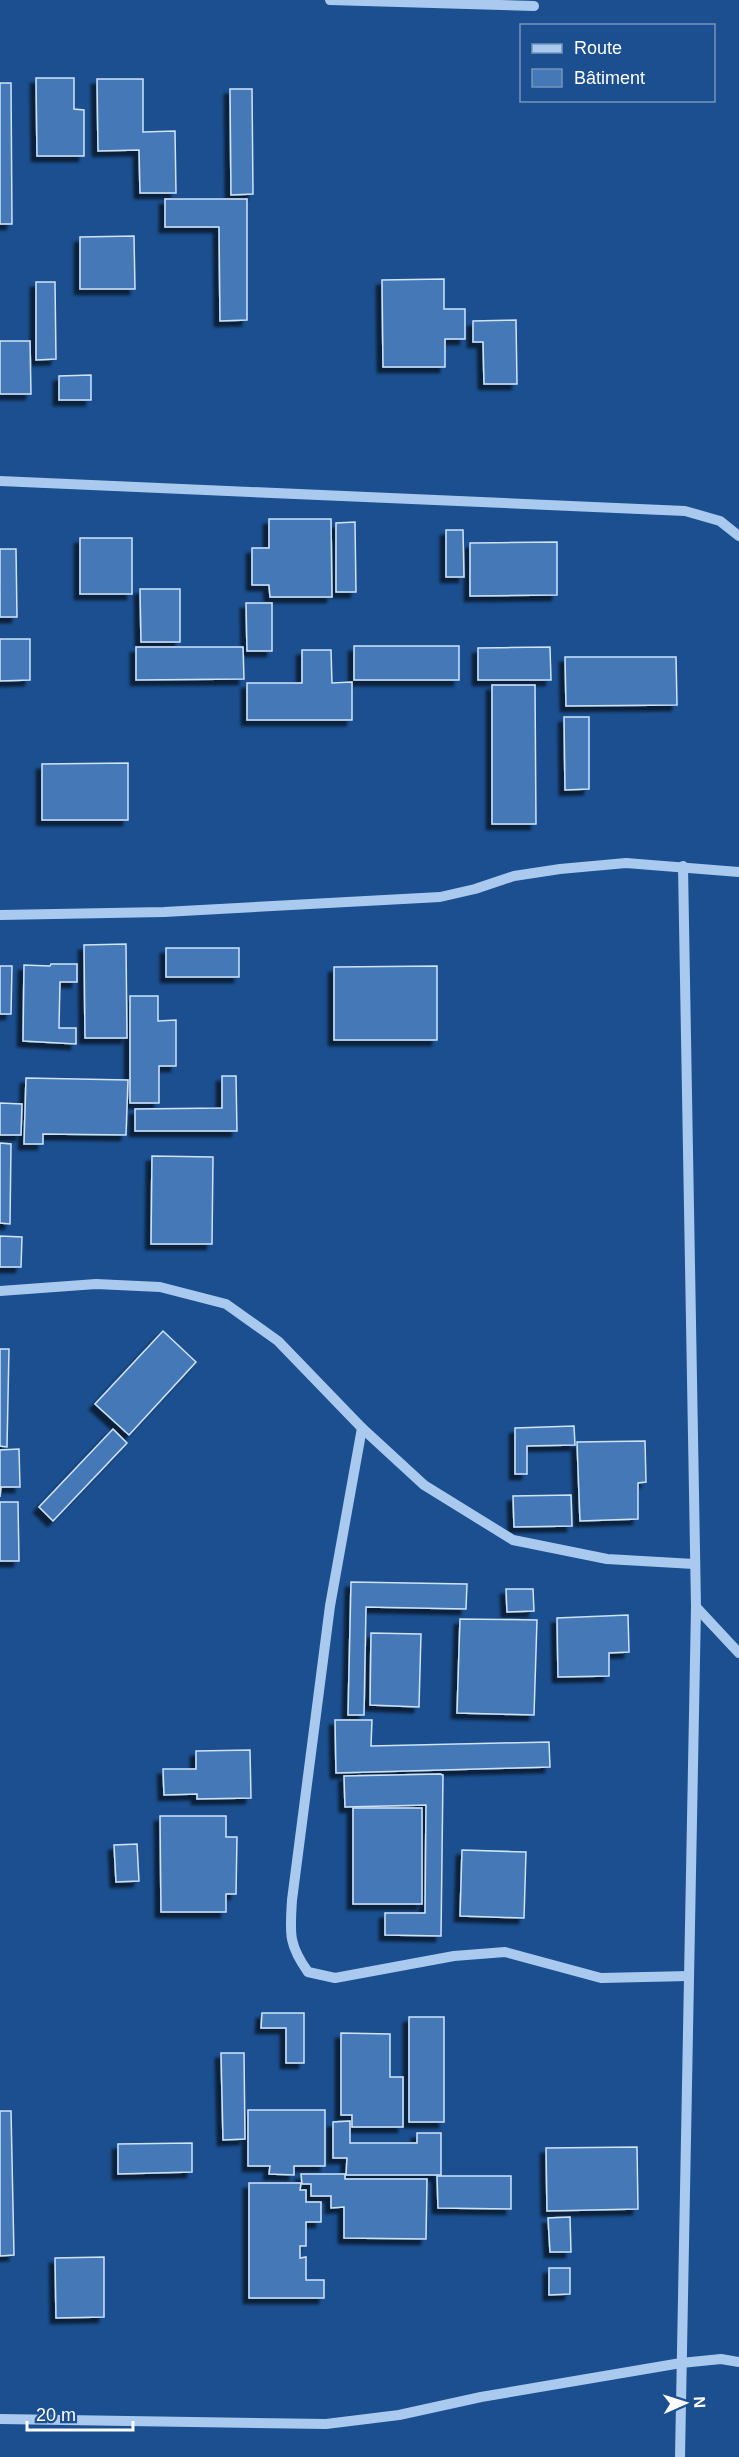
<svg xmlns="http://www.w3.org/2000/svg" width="739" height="2457" viewBox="0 0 739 2457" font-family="Helvetica,sans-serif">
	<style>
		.building { fill: #4478b7; stroke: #cfe3fa; stroke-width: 1.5; filter: url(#shadow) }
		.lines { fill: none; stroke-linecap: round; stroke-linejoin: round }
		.minor { stroke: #a9c9ee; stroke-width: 10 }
	</style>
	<defs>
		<filter id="shadow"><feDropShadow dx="-5.5" dy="5.5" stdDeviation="1.5" flood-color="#0009"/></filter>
	</defs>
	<rect width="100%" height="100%" fill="#1b4f8f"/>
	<g class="building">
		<path d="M36,78H74V109L84,110V156H37Z"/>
		<path d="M97,79H143V132L175,131L176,193H140L139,150L98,151Z"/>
		<path d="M0,83H11L12,224H0Z"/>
		<path d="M230,89H252L253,194L231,195Z"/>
		<path d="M165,199H247V320L220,321L219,227H165Z"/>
		<path d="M134,236L135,289H80V237Z"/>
		<path d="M444,279V309H465V339H445V367H383L382,280Z"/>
		<path d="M36,282H55L56,359L36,360Z"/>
		<path d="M516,320L517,384H484L483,342H473V321Z"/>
		<path d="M0,341H30L31,394H0Z"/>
		<path d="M91,375V400H59V376Z"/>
		<path d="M269,519H331L332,597H270L269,585H252V548H269Z"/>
		<path d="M355,522L356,592H336V523Z"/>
		<path d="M446,530H463L464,577H446Z"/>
		<rect x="80" y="538" width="52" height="56"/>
		<path d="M557,542V595L470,596V543Z"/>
		<path d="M0,549H16L17,617H0Z"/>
		<path d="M140,589H180V642H141Z"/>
		<path d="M246,603H272V651H247Z"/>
		<path d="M0,639H30V680L0,681Z"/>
		<rect x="354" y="646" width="105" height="34"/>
		<path d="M136,647H243L244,679L136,680Z"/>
		<path d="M550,647L551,680H478V648Z"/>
		<path d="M302,650H331L332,683L352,682V720H247V683H302Z"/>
		<path d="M565,657H676L677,705L566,706Z"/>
		<path d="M492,685H535L536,824H492Z"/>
		<path d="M564,717H589V789L565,790Z"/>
		<path d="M128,763V820H42V764Z"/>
		<path d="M126,944L127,1038H85L84,945Z"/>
		<rect x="166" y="948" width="73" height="29"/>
		<path d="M51,964H77V982H60L59,1028H76V1044L23,1041L24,965L50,966Z"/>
		<path d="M0,966H12L11,1014H0Z"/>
		<path d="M437,966V1040H334V967Z"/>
		<path d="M130,996H158V1021L176,1020V1066H159V1103H130Z"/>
		<path d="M222,1076H236L237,1131H135V1109L222,1108Z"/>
		<path d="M26,1078L128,1080L126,1135L43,1134V1144H24Z"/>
		<path d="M0,1103L22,1104L21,1135H0Z"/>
		<path d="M0,1143L11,1144L10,1224L0,1223Z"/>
		<path d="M152,1156L213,1157L212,1244H151Z"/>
		<path d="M0,1236L22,1237L21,1267H0Z"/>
		<path d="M163,1331L196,1362L129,1435L95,1404Z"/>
		<path d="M0,1349H9L7,1447L0,1446Z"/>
		<path d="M574,1426L575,1445L527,1446V1474H515V1428Z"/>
		<path d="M113,1429L127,1443L53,1521L39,1507Z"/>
		<path d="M645,1441L646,1482L638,1483V1519L580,1521L577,1442Z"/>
		<path d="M19,1449L20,1487H1L0,1497V1450Z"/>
		<path d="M571,1495L572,1526L514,1527L513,1496Z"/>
		<path d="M0,1502H18L19,1561H0Z"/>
		<path d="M351,1582L467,1584L466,1609L366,1607L364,1715H348Z"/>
		<path d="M506,1589H533L534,1611L507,1612Z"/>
		<path d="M628,1615L629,1652L609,1653V1676L558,1677L557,1618Z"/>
		<path d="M460,1619L537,1620L534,1715L457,1713Z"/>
		<path d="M371,1633L421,1634L419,1707L370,1705Z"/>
		<path d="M335,1720H372L371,1746L549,1742L550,1767L336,1773Z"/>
		<path d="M250,1750L251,1798L197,1799V1794L164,1795L163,1769H196V1751Z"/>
		<path d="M440,1774L443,1775L441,1936L385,1935V1913H425L426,1805L345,1807L344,1776Z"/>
		<rect x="353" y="1808" width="69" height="96"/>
		<path d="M160,1816H226V1837H237L236,1894H226V1912H161Z"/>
		<path d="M137,1844L139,1881L116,1882L114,1845Z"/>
		<path d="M462,1850L526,1852L524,1918L460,1916Z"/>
		<path d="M262,2013H304V2063H286V2028H261Z"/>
		<rect x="409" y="2017" width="35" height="105"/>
		<path d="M341,2033L390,2034V2077H403V2127H352V2115H341Z"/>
		<path d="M221,2053H244L245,2139L223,2140Z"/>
		<path d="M248,2110H325V2166H294V2175L269,2174L270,2166H248Z"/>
		<path d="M0,2111H11L14,2255L0,2256Z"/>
		<path d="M350,2121V2143H417V2133H441V2175H346L347,2158H333V2122Z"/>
		<path d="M192,2143V2172L118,2174V2144Z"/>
		<path d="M637,2147L638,2209L547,2211L546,2148Z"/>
		<path d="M301,2174H345V2179H427L426,2239L344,2238V2207L331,2208V2196H311V2184H302Z"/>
		<path d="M437,2176H511V2209L438,2208Z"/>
		<path d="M249,2183H301L300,2190H306V2202H321V2222H306V2246H300V2258L306,2257V2280H324V2298H249Z"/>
		<path d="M570,2217L571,2252H550L548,2218Z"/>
		<path d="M104,2257V2317L56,2318L55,2258Z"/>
		<path d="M549,2268H570V2294L549,2295Z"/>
	</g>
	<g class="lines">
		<g class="minor">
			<path d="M330,0L534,6"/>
			<path d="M0,481L685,511L720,521L739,536"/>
			<path d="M0,915L164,912L440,897L475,889L514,876L560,869L626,863L739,872"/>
			<path d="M0,1291L96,1284L160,1287L226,1304L278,1341L362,1428L424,1485L513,1540L607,1559L694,1564"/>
			<path d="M362,1428L330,1606L292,1900C290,1933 288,1944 308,1972L335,1978L454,1956L505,1952L601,1978L689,1976"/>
			<path d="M696,1607L739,1653"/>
			<path d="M0,2419L326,2424L399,2415L481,2397L681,2363L721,2359L739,2362"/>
			<path d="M680,2457L696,1607L683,866"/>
		</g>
	</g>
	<rect x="520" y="24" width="195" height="78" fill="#1b4f8f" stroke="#7695bc" stroke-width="1.5"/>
	<rect x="532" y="44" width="30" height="9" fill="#a9c9ee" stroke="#7695bc" stroke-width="1.5"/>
	<text x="574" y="54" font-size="18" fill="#ffffff">Route</text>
	<rect x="532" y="69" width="30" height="18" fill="#4478b7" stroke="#7695bc" stroke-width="1.5"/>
	<text x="574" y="84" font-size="18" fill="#ffffff">Bâtiment</text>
	<g transform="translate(685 2403) rotate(87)" stroke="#1b4f8f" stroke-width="4.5" paint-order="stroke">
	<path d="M0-4.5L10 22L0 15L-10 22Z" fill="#ffffff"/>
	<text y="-9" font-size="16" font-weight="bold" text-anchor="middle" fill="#ffffff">N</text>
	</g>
	<path d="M27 2421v9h106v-9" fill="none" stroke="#ffffff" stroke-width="3"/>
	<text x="36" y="2421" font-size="18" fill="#ffffff" stroke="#1b4f8f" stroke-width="4.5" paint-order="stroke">20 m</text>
</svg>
